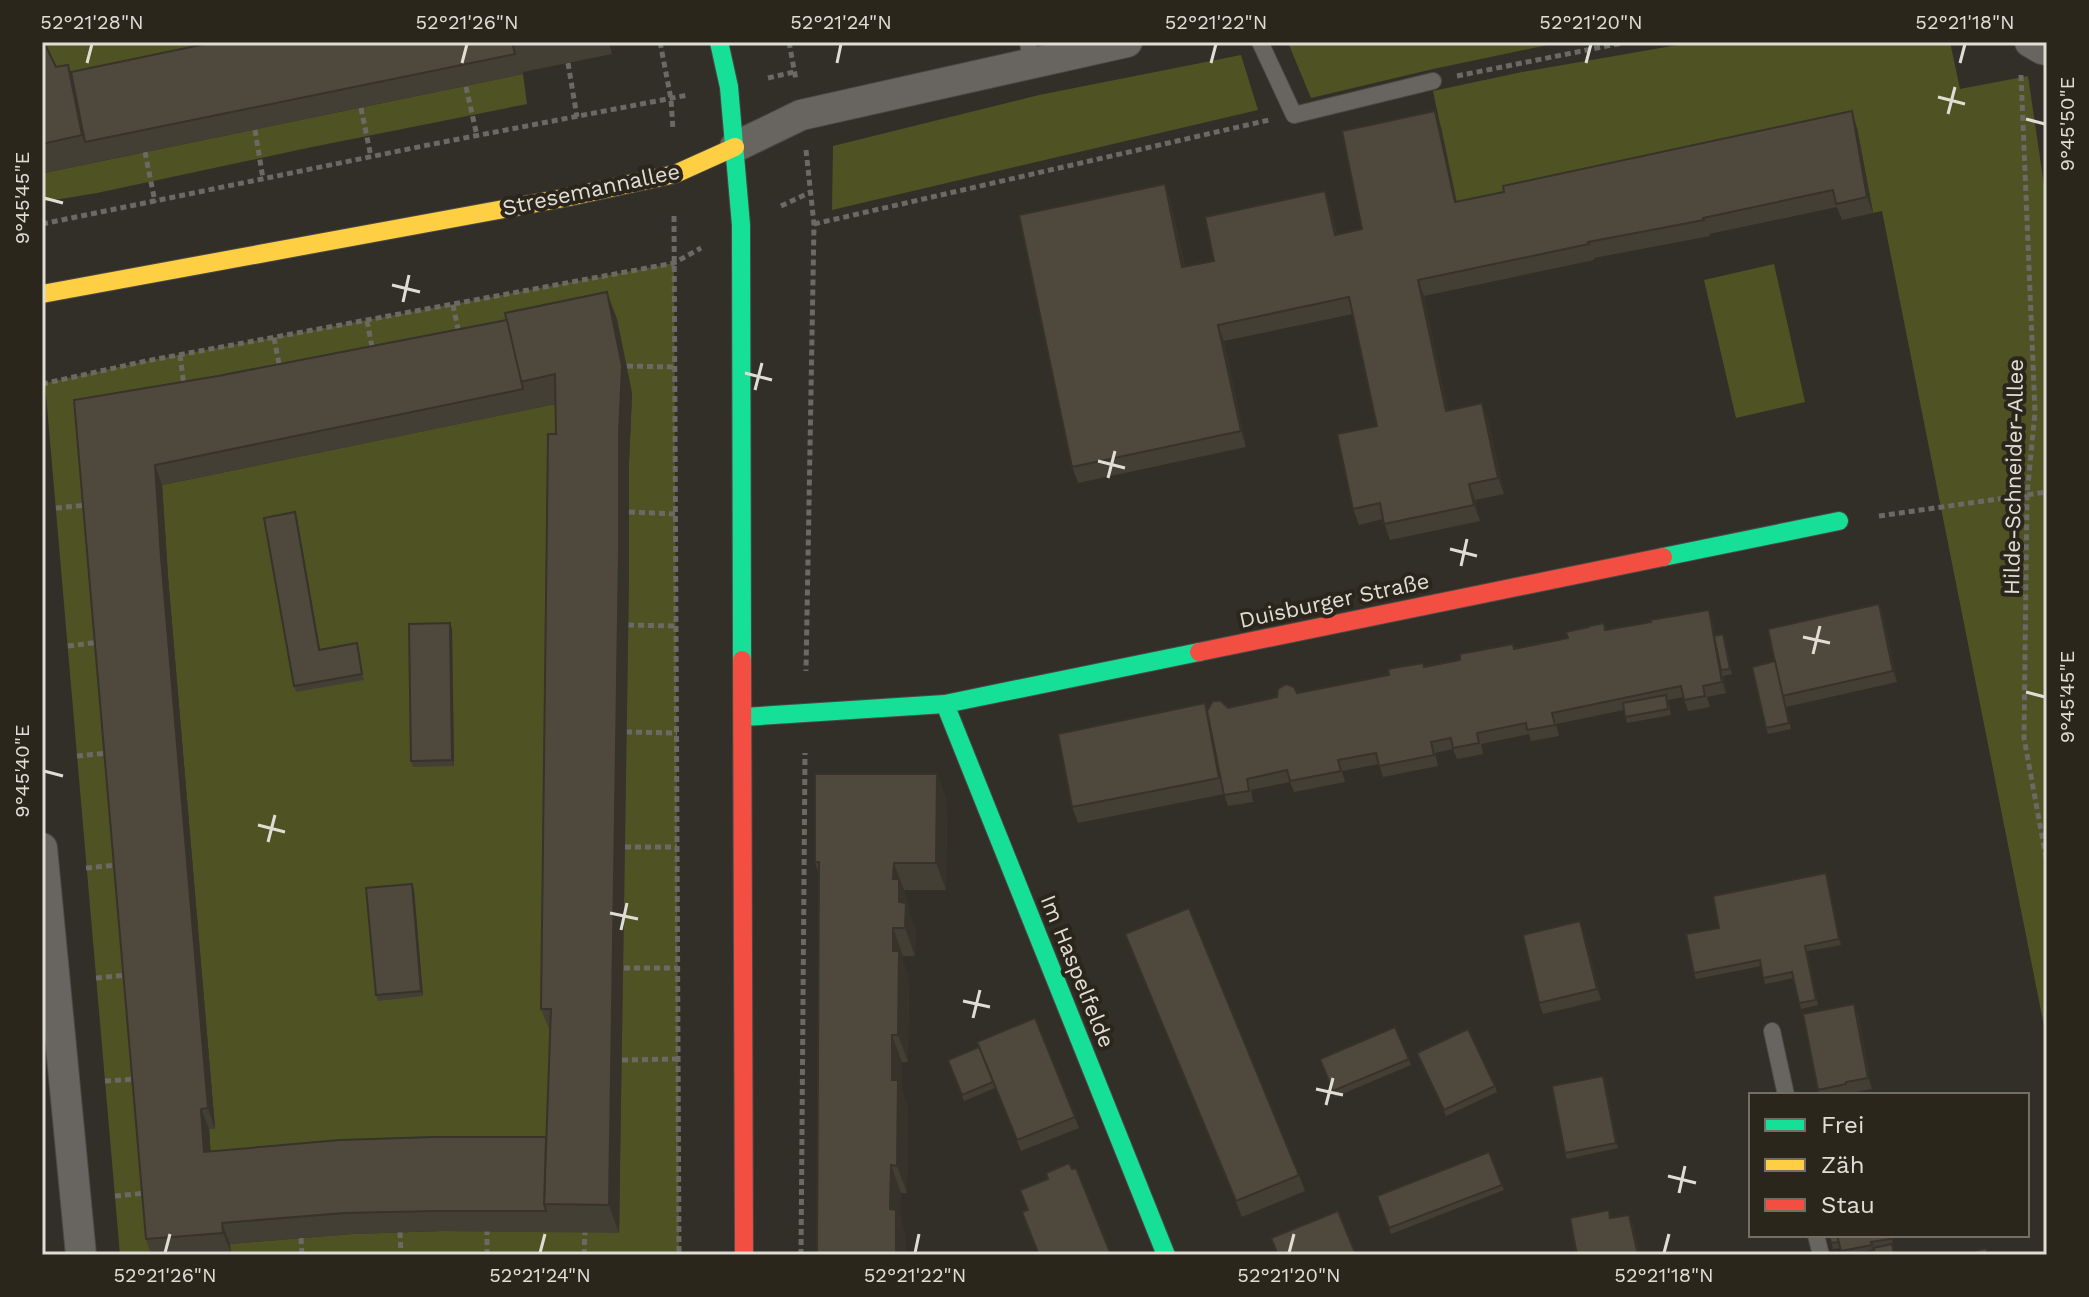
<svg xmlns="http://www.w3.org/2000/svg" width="2089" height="1297" viewBox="0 0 2089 1297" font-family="'Work Sans',sans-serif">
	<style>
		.green { fill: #4f5323 }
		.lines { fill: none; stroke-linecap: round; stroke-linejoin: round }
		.lane-casing { stroke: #4d4a45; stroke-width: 18 }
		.street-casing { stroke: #4d4a45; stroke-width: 32 }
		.fast-casing { stroke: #4d4a45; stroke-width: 20 }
		.slow-casing { stroke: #4d4a45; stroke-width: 20 }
		.jam-casing { stroke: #4d4a45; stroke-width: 20 }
		.path { stroke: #6a6964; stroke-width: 5; stroke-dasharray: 6 4; stroke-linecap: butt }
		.lane { stroke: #686561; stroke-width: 16 }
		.street { stroke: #686561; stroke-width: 30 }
		.fast { stroke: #16e098; stroke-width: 18 }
		.slow { stroke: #ffcf43; stroke-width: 18 }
		.jam { stroke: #f24e42; stroke-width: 18 }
		.wall { fill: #443f34; fill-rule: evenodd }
		.shaded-wall { fill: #37332b }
		.building { fill: #4f493d; stroke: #37332b; stroke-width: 2 }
		.ticks { fill: none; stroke: #e0ddd5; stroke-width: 3 }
		.labels { text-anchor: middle; stroke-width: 8; stroke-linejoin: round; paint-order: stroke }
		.street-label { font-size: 22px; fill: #e0ddd5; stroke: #2b261b }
		.neatline { fill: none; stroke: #e0ddd5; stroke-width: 3 }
		.ticks-label { font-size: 20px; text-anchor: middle; fill: #e0ddd5 }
	</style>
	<rect width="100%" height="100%" fill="#322f28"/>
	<g class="green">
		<path d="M42,42H323L66,95Z"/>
		<path d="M1304,42H1562L1433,69L1311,98L1289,45Z"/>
		<path d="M1695,42H1950L1960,89L2028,76L2047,206V1041L1882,211L1873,213L1857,128L1460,219L1433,91L1522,72Z"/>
		<path d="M1241,55L1258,110L832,210L833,146L1039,95Z"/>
		<path d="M523,74L527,104L312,147L97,193L42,202L44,173Z"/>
		<path d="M674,263L679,1255H210L230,1244L352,1234L442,1231L619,1232L629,461L632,393L82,421L153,1255H120L45,383L146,361Z"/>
		<path d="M1774,264L1805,402L1736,418L1704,280Z"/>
		<path d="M565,402L558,1157L212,1173L209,1129L215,1128L168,577L162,485Z"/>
	</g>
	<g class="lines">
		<g class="lane-casing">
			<g id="lane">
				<path d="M1028,42L1031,62"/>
				<path d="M1260,42L1294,115L1433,81"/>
				<path d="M1772,1031L1786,1095"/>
				<path d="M1816,1235L1821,1255"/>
			</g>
		</g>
		<g class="street-casing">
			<g id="street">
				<path d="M2030,42L2042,49L2047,50"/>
				<path d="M735,147L801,115L1127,42"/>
				<path d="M42,848L81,1255"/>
			</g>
		</g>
		<g class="fast-casing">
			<g id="fast">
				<path d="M719,42L729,87L741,225L742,660"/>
				<path d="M1663,557L1839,521"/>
				<path d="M945,704L1166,1255"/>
				<path d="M744,717L945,704L1199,652"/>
			</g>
		</g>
		<g class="slow-casing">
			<path id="slow" d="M42,294L569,197L675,174L735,147"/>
		</g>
		<g class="jam-casing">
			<g id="jam">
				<path d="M1199,652L1663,557"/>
				<path d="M742,660L744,1255"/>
			</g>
		</g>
		<g class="path">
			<path d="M660,42L671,99L673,130"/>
			<path d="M789,42L796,80"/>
			<path d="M568,63L577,117"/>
			<path d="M2021,75L2035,412L2027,495L2024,738L2047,863"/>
			<path d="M1457,76L1627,42"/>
			<path d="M768,78L794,72"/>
			<path d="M466,87L477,136"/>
			<path d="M361,108L371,157"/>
			<path d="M255,130L263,179"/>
			<path d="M806,150L814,224L806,671"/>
			<path d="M145,152L155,202"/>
			<path d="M781,206L811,192"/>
			<path d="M674,216L679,1255"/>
			<path d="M42,224L433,144L688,95"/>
			<path d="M814,224L1269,120"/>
			<path d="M453,305L459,334"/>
			<path d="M367,321L373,352"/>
			<path d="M274,338L280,369"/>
			<path d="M180,355L184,386"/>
			<path d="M627,366L674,367"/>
			<path d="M42,384L146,361L674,263L701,248"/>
			<path d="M56,508L88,505"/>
			<path d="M629,512L675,514"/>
			<path d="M1879,516L2047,492"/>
			<path d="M628,625L676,626"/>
			<path d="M68,646L100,642"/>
			<path d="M626,732L677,733"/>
			<path d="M77,756L109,753"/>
			<path d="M625,847H677"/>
			<path d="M86,868L118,865"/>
			<path d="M624,968H678"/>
			<path d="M96,978L127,975"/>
			<path d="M622,1060L678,1059"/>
			<path d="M105,1081L137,1079"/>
			<path d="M115,1196L147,1193"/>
			<path d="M400,1232L401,1255"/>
			<path d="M301,1238L302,1255"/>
			<path d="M487,1255V1231"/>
			<path d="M584,1255L585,1232"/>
			<path d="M801,1255L805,753"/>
		</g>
		<use href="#lane" class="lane"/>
		<use href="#street" class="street"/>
		<use href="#fast" class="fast"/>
		<use href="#slow" class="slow"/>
		<use href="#jam" class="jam"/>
	</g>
	<g class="wall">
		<path d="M42,42L56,67L68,65L71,72L215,42H609L612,54L523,72L522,69L523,74L92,163L44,173V178L42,179Z"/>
		<path d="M1441,127L1457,202L1857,128L1873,213L1842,220L1837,207L1709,234L1710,236L1594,258V260L1424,296L1448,411L1488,419L1504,494L1475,500L1480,521L1390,540L1383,519L1359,525L1353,509L1377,426L1353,314L1224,341L1246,447L1078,483L1072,467L1165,184L1170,200L1185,267L1214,261L1330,207L1337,235L1362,229Z"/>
		<path d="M617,319L632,393L629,461V577L619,1233L442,1231L352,1234L230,1244L231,1253L210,1255H151L146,1239L74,400ZM556,404V434L541,1009L550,1032L546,1137L210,1152L209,1129H215L168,577L162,485Z"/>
		<path d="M295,512L320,649L357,643L364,680L296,692L294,686Z"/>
		<path d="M1879,604L1883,615L1897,682L1786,707V706L1791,729L1768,734L1766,728L1775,661Z"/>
		<path d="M1713,622L1715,636L1725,640L1732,674L1723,676L1726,693L1707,697L1710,707L1688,711L1683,697L1668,700L1671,715L1627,723L1624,710L1556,724L1559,736L1531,741L1529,734L1481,744L1483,754L1457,759L1453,749L1435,753L1438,766L1383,777L1379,764L1342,771L1345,782L1294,792L1290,782L1251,790L1253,802L1228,806L1224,794L1078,823L1072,807L1205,703L1208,710L1228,708L1460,660L1513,644L1515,648L1568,638L1589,627L1604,623L1606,630Z"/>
		<path d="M452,629L454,766L413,767L411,761Z"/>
		<path d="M937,774L947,802L946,890H904L909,907V913L916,930L915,956H903V962L909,978L908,1062H902V1090L908,1108L907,1193H901V1221L906,1237V1255H817L819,875L815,862Z"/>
		<path d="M1826,873L1841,945L1807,951L1818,1005L1801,1009L1794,978L1765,984L1761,966L1696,979L1694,973L1719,928Z"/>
		<path d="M414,890L423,996L378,1001L376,995Z"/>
		<path d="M1584,932L1601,1000L1543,1014L1539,1003Z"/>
		<path d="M1125,934L1299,1175L1305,1191L1242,1217Z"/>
		<path d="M1854,1004L1858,1015L1872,1089L1850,1093V1095H1820L1818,1090Z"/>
		<path d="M1035,1018L1079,1128L1021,1151L995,1087V1088L964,1101L948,1060L979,1047Z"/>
		<path d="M1395,1027L1411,1065L1335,1097L1320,1059Z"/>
		<path d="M1417,1053L1495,1086L1497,1092L1446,1116Z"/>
		<path d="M1605,1081L1618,1148L1567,1159L1565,1153Z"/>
		<path d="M1489,1152L1504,1190L1391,1234L1377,1196Z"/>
		<path d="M1829,1235H1891L1895,1255H1842L1840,1248L1833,1249Z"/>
	</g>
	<g class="shaded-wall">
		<path d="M1435,111L1441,127L1460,219L1455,202Z"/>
		<path d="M1852,111L1857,128L1873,213L1867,197Z"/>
		<path d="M1165,184L1170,200L1188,283L1182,267Z"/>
		<path d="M1325,191L1330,207L1340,251L1335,235Z"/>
		<path d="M1418,280L1424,296L1452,427L1446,411Z"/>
		<path d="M607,292L617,319L632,393L629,461V577L619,1233L609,1205Z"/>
		<path d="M1218,325L1224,341L1246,447L1241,431Z"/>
		<path d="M1482,403L1488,419L1504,494L1498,478Z"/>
		<path d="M155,465L162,485L168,577L215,1129L208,1108L161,557Z"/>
		<path d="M1469,484L1475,500L1480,521L1474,505Z"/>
		<path d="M295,512L297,518L321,655L319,650Z"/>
		<path d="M1879,604L1883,615L1897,682L1893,671Z"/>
		<path d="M1709,610L1713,622L1722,670H1721L1726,693L1722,682Z"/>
		<path d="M450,623L452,629L454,766L452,760Z"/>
		<path d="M937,774L947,802L946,890L936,863Z"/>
		<path d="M894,863L904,890L909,907V913L916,930L915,956L905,928L893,879Z"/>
		<path d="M1826,873L1828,878L1841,945L1839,939Z"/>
		<path d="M412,884L414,890L423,996L421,991Z"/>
		<path d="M1580,921L1584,932L1601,1000L1597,989Z"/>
		<path d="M893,928L903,956V962L909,978L908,1062L898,1035L893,951Z"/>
		<path d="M1854,1004L1858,1015L1872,1089L1868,1078Z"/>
		<path d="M892,1035L902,1062V1090L908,1108L907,1193L897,1166L892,1080Z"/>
		<path d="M1603,1076L1605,1081L1618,1148L1616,1143Z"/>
		<path d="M201,1109L209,1129L212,1173L204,1152Z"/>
		<path d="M891,1165L901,1193V1221L906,1237V1255H896L890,1209Z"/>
		<path d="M1629,1215L1634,1226L1640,1255H1638Z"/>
		<path d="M222,1223L230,1244L231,1253L223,1233Z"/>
	</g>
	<g class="building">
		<path d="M42,42H44L56,67L68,65L82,135L42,144Z"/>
		<path d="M215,42H512L515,54L85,142L71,72Z"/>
		<path d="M1435,111L1455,202L1504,192L1503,186L1852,111L1867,197L1836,204L1833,190L1703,218L1704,220L1588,242L1589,244L1418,280L1446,411L1482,403L1498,478L1469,484L1474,505L1384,524L1380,503L1353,509L1337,434L1377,426L1349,297L1218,325L1241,431L1072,467L1019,215L1165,184L1182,267L1214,261L1205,217L1325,191L1335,235L1362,229L1342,131Z"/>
		<path d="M607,292L622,366L619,433V550L609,1205L544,1204L551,1009H541L548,434H556L555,374L520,382L505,313Z"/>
		<path d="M507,320L523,389L155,465L161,557L208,1108L201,1109L204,1152L340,1140L433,1137H546L544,1204L546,1211H435L344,1213L222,1223L223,1233L146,1239L74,400L218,376Z"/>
		<path d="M295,512L319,650L357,643L362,674L294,686L264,518Z"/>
		<path d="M1879,604L1893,671L1782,696L1768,629Z"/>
		<path d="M1709,610L1722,682L1703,686L1705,696L1684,700L1681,686L1552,713L1555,725L1527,730L1526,723L1477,733L1479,743L1453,748L1451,738L1431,742L1434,755L1379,766L1376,753L1338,760L1341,771L1290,781L1287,770L1247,779L1249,791L1224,795L1207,711L1213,701H1221L1228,708L1277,697L1278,689L1286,684L1294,687L1297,693L1389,675L1388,669L1423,663L1424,667L1460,660V654L1513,644L1514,649L1568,638L1566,632L1589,627V626L1604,623L1605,630L1651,622L1650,620Z"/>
		<path d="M450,623L452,760L411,761L409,624Z"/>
		<path d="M1723,634L1730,669L1721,670L1714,636Z"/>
		<path d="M1775,661L1789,723L1766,728L1752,667Z"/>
		<path d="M1666,695L1668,709L1625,717L1623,703Z"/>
		<path d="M1205,703L1219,778L1072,807L1058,734Z"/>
		<path d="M815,774H937L936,863H894L893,879H899V902L906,903L905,928H893V951H899L898,1035H892V1080H898L897,1166L891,1165L890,1209L896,1210V1255H817L819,862H815Z"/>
		<path d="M1826,873L1839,939L1805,946L1816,1000L1799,1003L1792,972L1763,978L1760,960L1694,973L1686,934L1719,928L1713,896Z"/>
		<path d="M412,884L421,991L376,995L366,888Z"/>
		<path d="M1189,908L1299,1175L1236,1201L1125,934Z"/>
		<path d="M1580,921L1597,989L1539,1003L1523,935Z"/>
		<path d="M1854,1004L1868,1078L1846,1082V1084L1818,1090L1803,1014Z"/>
		<path d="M1035,1018L1075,1117L1017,1140L977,1042Z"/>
		<path d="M1395,1027L1409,1059L1333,1091L1320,1059Z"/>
		<path d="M1468,1029L1495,1086L1444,1110L1417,1053Z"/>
		<path d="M979,1047L993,1082L962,1095L948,1060Z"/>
		<path d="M1603,1076L1616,1143L1565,1153L1552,1086Z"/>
		<path d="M1489,1152L1502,1185L1389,1228L1377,1196Z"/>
		<path d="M1069,1163L1072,1169L1076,1168L1111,1255H1039L1022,1212L1028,1210L1020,1190L1048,1179L1046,1173Z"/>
		<path d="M1609,1210L1610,1218L1629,1215L1638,1255H1577L1570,1218Z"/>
		<path d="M1338,1211L1356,1255H1278L1271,1238Z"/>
		<path d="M1829,1235H1837L1839,1242L1831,1243Z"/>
		<path d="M1837,1235H1889L1890,1239L1871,1242L1872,1245L1841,1251Z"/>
		<path d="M1892,1244L1894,1255H1867L1866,1252L1874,1250L1873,1248Z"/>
		<path d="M1986,1248L1988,1255H1961Z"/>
	</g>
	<path class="ticks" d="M87,63L92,44M462,63L467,44M837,63L841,44M1211,63L1216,44M1586,63L1591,44M1960,63L1965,44M1938,97L1965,104M1948,114L1955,87M2026,119L2045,124M44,198L63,203M392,285L420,292M403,302L409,275M745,373L772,380M755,390L762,363M1098,461L1125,468M1108,478L1115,451M1450,549L1477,556M1461,566L1467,539M1803,637L1830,643M1813,654L1820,626M2026,692L2045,697M44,771L63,776M258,825L285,832M268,842L275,815M610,913L638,919M621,930L627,903M963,1001L990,1007M973,1018L980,990M1316,1089L1343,1095M1326,1105L1333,1078M1668,1176L1696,1183M1679,1193L1685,1166M165,1253L170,1234M540,1253L545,1234M915,1253L919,1234M1289,1253L1294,1234M1664,1253L1669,1234"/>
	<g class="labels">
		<g class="street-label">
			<text transform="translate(591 189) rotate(-12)" y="8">Stresemannallee</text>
			<text transform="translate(2013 477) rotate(-89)" y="8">Hilde-Schneider-Allee</text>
			<text transform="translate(1334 600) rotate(-12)" y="8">Duisburger Straße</text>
			<text transform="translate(1078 971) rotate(68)" y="8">Im Haspelfelde</text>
		</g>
	</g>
	<rect width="2089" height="1297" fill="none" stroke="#2b261b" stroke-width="88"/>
	<rect x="1749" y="1093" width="280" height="144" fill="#2b261b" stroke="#736f65" stroke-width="2"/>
	<rect x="1765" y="1119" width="40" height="12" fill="#16e098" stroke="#736f65" stroke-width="2"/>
	<text x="1821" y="1133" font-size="24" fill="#e0ddd5">Frei</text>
	<rect x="1765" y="1159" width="40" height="12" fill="#ffcf43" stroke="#736f65" stroke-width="2"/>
	<text x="1821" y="1173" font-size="24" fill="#e0ddd5">Zäh</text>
	<rect x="1765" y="1199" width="40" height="12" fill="#f24e42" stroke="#736f65" stroke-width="2"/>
	<text x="1821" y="1213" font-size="24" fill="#e0ddd5">Stau</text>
	<rect x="44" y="44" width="2001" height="1209" class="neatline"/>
	<g class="ticks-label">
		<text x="92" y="29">52°21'28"N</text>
		<text x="467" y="29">52°21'26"N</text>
		<text x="841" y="29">52°21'24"N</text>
		<text x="1216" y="29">52°21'22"N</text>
		<text x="1591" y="29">52°21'20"N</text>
		<text x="1965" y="29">52°21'18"N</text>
		<text transform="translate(2067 124) rotate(-90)" y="7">9°45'50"E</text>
		<text transform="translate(22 198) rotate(-90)" y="7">9°45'45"E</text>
		<text transform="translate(2067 697) rotate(-90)" y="7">9°45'45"E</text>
		<text transform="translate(22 771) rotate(-90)" y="7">9°45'40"E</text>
		<text x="165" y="1282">52°21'26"N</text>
		<text x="540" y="1282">52°21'24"N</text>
		<text x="915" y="1282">52°21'22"N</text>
		<text x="1289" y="1282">52°21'20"N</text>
		<text x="1664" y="1282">52°21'18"N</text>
	</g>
</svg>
